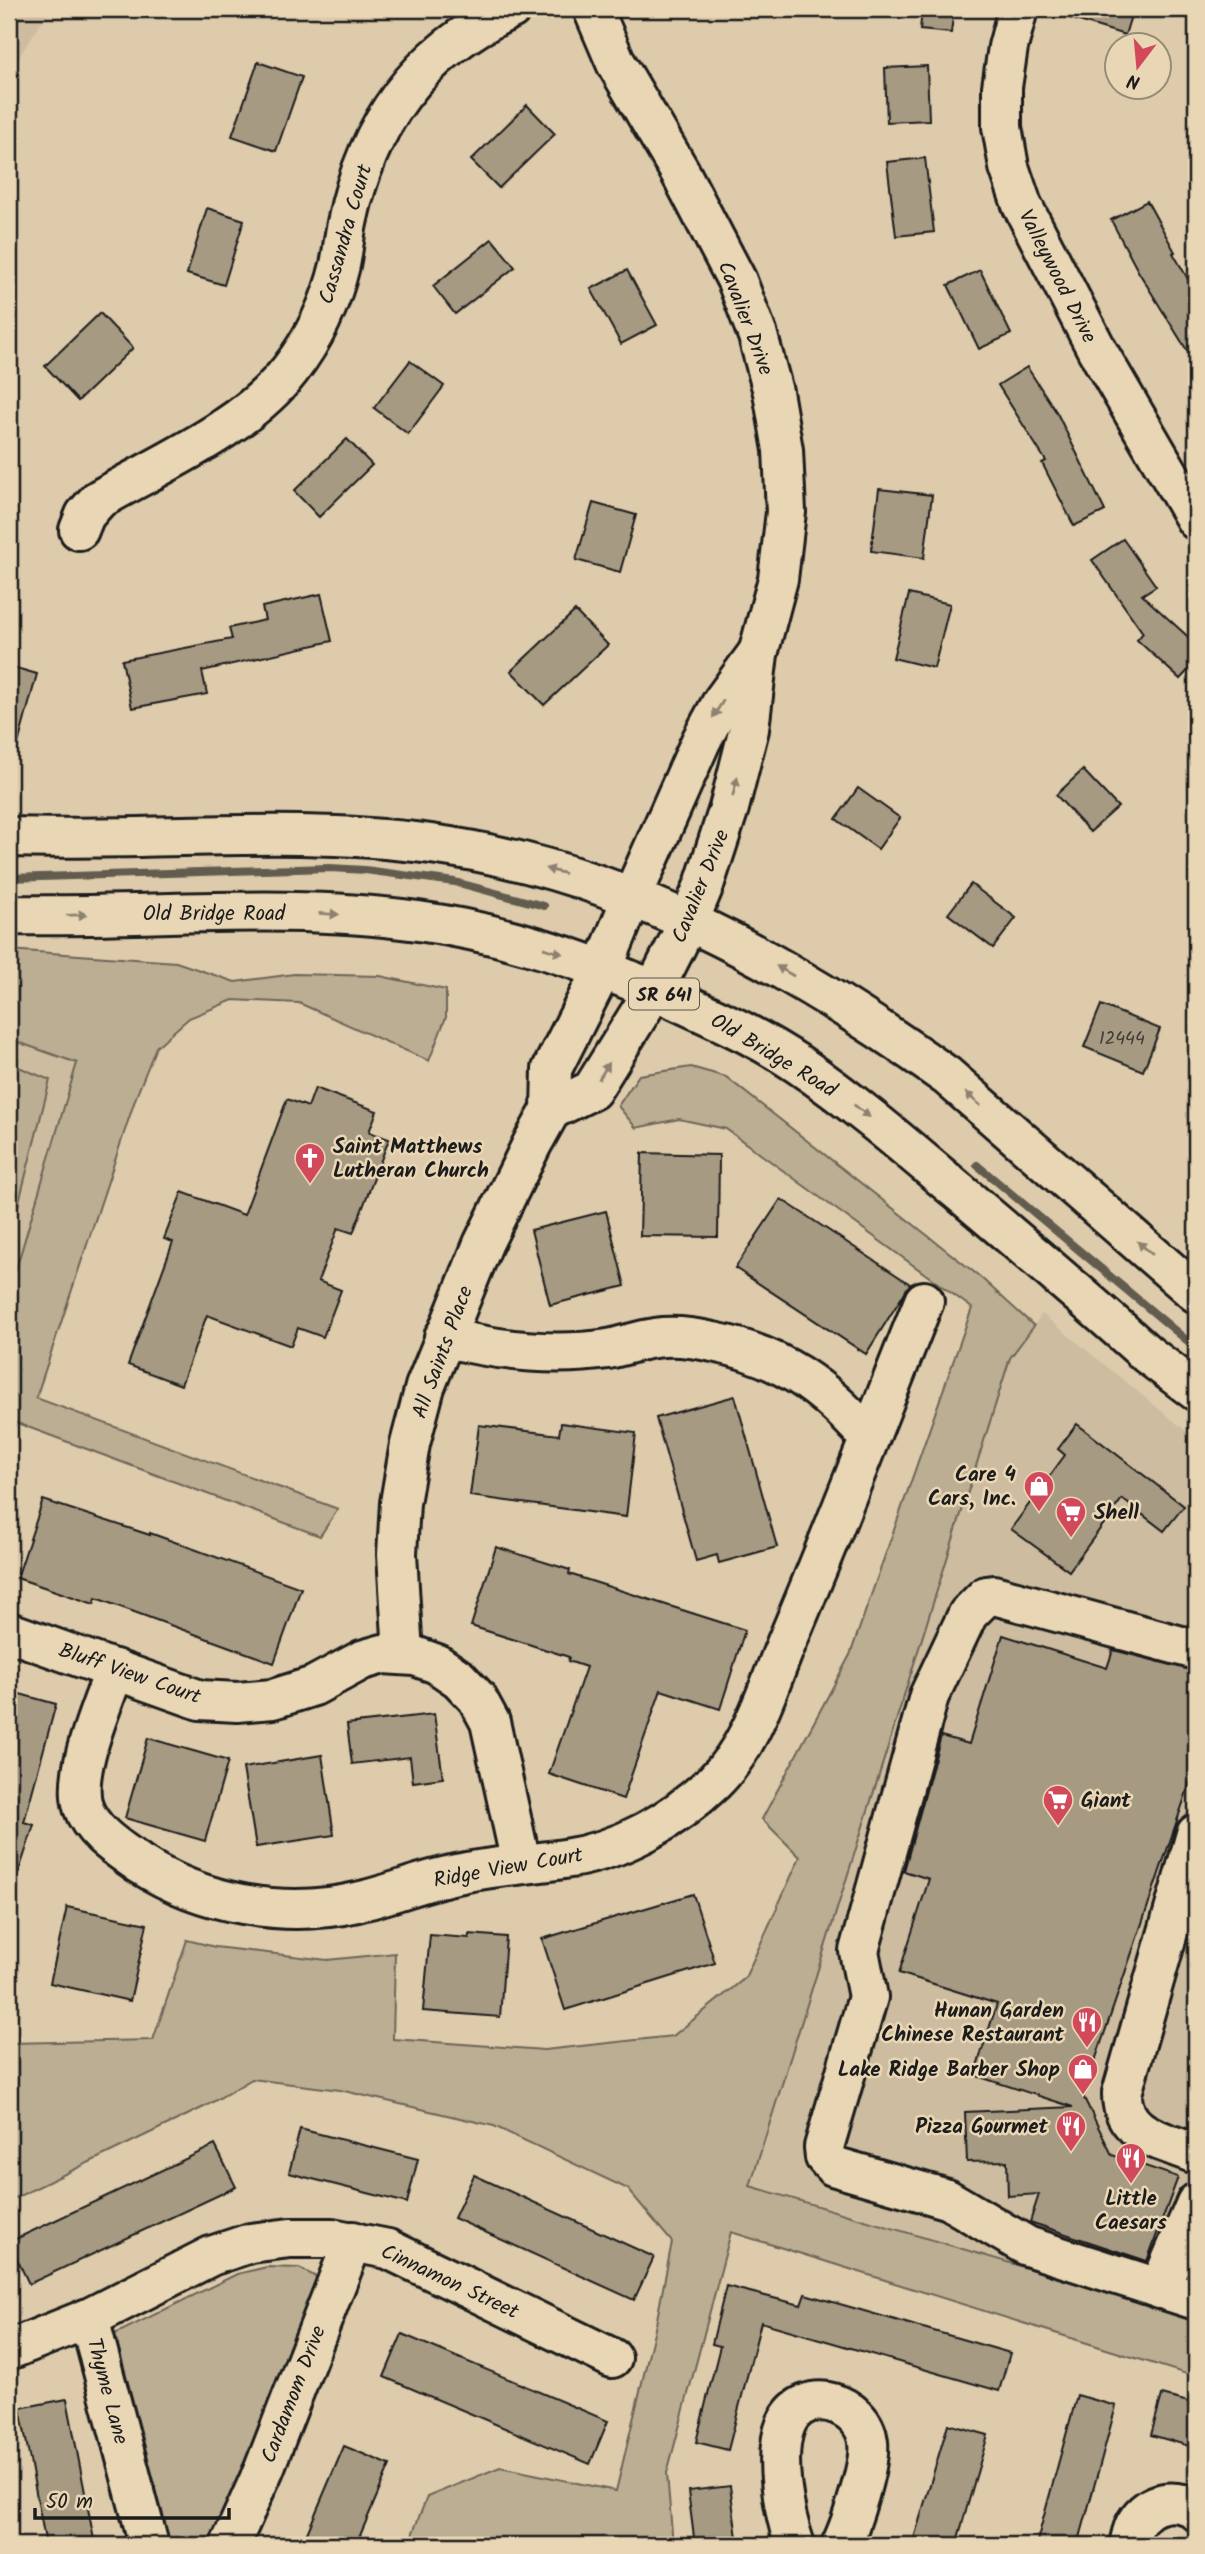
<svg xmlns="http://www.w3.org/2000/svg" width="1205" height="2554" viewBox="0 0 1205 2554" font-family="Kalam,sans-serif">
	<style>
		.built { fill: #cdbc9f }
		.green { fill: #bcae93; stroke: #6c6558; stroke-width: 2 }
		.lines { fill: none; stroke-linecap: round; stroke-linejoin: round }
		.stream { stroke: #625b50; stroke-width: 8 }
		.building { fill: #a79a83; stroke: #1c1c1c; stroke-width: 2 }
		.minor-casing { stroke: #1c1c1c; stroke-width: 44 }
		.major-casing { stroke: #1c1c1c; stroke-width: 44 }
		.minor { stroke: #e9d6b4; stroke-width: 38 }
		.major { stroke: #e9d6b4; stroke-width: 38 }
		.oneway { fill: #8d8270 }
		.labels { text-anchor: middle; stroke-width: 5; stroke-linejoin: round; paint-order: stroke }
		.number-label { font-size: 18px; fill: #3f3c36 }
		.shield { fill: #e9d6b4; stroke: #5a544a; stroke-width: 2 }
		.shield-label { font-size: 19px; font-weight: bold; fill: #1c1c1c }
		.street-label { font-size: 21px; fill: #1c1c1c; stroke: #e9d6b4 }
		.poi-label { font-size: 21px; font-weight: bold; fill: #1c1c1c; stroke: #e9d6b4; text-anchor: end }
	</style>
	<rect width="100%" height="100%" fill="#ddcbab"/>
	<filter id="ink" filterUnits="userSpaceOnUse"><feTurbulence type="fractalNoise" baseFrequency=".0143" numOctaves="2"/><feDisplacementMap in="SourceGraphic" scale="14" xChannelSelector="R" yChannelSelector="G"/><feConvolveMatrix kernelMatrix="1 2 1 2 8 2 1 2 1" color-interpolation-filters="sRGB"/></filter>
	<g filter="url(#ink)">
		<g class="built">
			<path d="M9,9H50L9,72Z"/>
			<path d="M9,983L124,995L9,1406Z"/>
			<path d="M1042,1314L1196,1439V2318L750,2187L1010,1358Z"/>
		</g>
		<g class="green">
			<path d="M9,950L176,962L235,982L294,974L380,976L446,990V1017L429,1061L299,1003L233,1000L189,1018L156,1047L136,1097L36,1398L338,1509L320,1536L9,1420V1293L77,1063L9,1039Z"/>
			<path d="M9,1063L50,1080L9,1241Z"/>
			<path d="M691,1067L726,1077L979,1276L1034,1326L1010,1358L750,2186L1196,2318V2377L731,2232L667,2473L673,2545H408L427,2497L500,2467L616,2491L656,2324L672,2242L628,2189L494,2126L340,2090L252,2079L204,2107L9,2201V2043L153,2040L187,1940L215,1947L327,1960L395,1953L393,2039L544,2050L673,2036L745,1978L800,1857L762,1819L850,1655L972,1308L726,1129L679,1119L636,1128L618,1106L639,1075Z"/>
			<path d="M267,2267L299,2268L320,2279L212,2545H171L115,2334L237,2274Z"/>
		</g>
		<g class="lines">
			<g class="stream">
				<path d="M9,878L330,868L365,870L455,882L544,906"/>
				<path d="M977,1165L1196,1348"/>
			</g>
		</g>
		<g class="building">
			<path d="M922,9H954L951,33L920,30Z"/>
			<path d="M1057,9H1133L1125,35L1056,14Z"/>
			<path d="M258,62L302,77L276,151L232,136Z"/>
			<path d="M927,66L929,120L887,122L885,68Z"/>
			<path d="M527,105L555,134L499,188L471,160Z"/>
			<path d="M925,158L934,232L896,236L887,162Z"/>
			<path d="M1147,201L1175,252L1173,253L1196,293V365L1138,271L1111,220Z"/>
			<path d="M207,208L244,220L224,285L187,274Z"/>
			<path d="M492,239L515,267L455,314L433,286Z"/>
			<path d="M627,270L657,325L621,344L591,289Z"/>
			<path d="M980,270L1011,334L979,349L948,285Z"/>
			<path d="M100,313L133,348L78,401L45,366Z"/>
			<path d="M410,361L444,386L408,434L374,408Z"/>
			<path d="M1027,367L1057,413L1105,511L1074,526L1042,463L1046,461L998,385Z"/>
			<path d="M347,439L372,465L319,517L294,491Z"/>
			<path d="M879,489L932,495L924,558L871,551Z"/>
			<path d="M593,503L636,515L620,572L576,560Z"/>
			<path d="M1123,539L1156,586L1142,595L1196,644V662L1180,679L1137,640L1143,633L1092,560Z"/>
			<path d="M321,594L332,641L202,671L207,694L132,708L122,660L232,639L229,628L265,620L262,607Z"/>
			<path d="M909,594L950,604L934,668L893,658Z"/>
			<path d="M575,611L608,645L544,705L511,671Z"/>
			<path d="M9,666L37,674L15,755L9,754Z"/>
			<path d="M1083,770L1118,807L1090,832L1056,795Z"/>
			<path d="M858,788L900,818L878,849L836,819Z"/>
			<path d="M971,884L1016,918L993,948L948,914Z"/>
			<path d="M1101,1005L1160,1029L1143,1071L1084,1047Z"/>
			<path d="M315,1088L377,1111L369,1132L389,1139L353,1233L338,1228L318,1281L341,1290L323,1337L298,1328L291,1346L207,1315L181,1385L128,1365L173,1242L164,1239L182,1192L244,1215L287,1099L308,1107Z"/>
			<path d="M642,1153L719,1155L718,1237L640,1236Z"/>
			<path d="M781,1199L910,1284L866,1354L735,1268Z"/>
			<path d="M606,1211L625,1286L550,1305L531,1230Z"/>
			<path d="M735,1396L777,1547L719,1563L717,1555L696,1561L656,1418Z"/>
			<path d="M561,1423L636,1433L626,1517L470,1496L479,1425L559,1435Z"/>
			<path d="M1077,1424L1184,1506L1164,1531L1122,1499L1069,1571L1011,1529L1065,1455L1058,1449Z"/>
			<path d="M43,1500L150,1535V1533L301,1588L274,1663L96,1598L94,1604L17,1578Z"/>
			<path d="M496,1547L570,1570L569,1574L745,1630L720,1709L661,1690L623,1799L549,1774L586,1667L568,1661L569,1657L471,1626Z"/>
			<path d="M1003,1635L1107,1668L1113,1650L1196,1671V1765L1083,2096L1112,2155L1178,2177L1147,2261L1030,2222L1039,2194L1008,2196L1007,2161L967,2162L965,2112L1073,2107L974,2075L997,2004L899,1973L929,1879L904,1871L941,1736L969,1744Z"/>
			<path d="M9,1691L56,1704L24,1822L34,1825L13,1889H9Z"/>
			<path d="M434,1714L443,1778L413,1782L410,1757L352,1764L347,1724Z"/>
			<path d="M148,1738L228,1761L205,1841L125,1818Z"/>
			<path d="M322,1755L334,1835L256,1847L243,1768Z"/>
			<path d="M693,1894L715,1963L565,2010L542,1939Z"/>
			<path d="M67,1907L147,1924L130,2001L50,1983Z"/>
			<path d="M469,1934L506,1937L500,2017L423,2011L430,1935L469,1938Z"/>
			<path d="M300,2129L418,2159L407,2203L289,2173Z"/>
			<path d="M215,2145L236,2187L29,2284L9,2242Z"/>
			<path d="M474,2175L654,2257L634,2300L454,2218Z"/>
			<path d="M726,2286L801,2305L805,2294L1010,2353L999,2391L761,2322L728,2450L696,2442L720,2346L712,2344Z"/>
			<path d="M402,2334L608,2421L590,2464L384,2377Z"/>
			<path d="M1077,2395L1116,2406L1078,2545H1036Z"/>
			<path d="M1162,2395L1196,2404V2448L1151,2435Z"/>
			<path d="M67,2399L95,2545H46L20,2408Z"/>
			<path d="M948,2424L988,2435L956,2545H912Z"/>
			<path d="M344,2446L390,2465L356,2545H302Z"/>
			<path d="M730,2486L738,2545H695L688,2491Z"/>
		</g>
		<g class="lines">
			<g class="minor-casing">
				<g id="minor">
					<path d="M1018,9L1008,47L1002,87V127L1009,167L1022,205L1097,350L1196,520"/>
					<path d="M79,530L85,515L98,500C162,463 245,428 290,370C314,339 331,303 340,265C343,251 344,237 347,223C367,124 418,52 511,9"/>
					<path d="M551,1110L592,1090L654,990L689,921L704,885L729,808L749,729L758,654L778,579L786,512L783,450L773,392L758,336L737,281L679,170L616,63L593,9"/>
					<path d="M444,1337C498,1351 552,1357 608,1349C624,1346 639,1340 655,1338C674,1335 695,1338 713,1342C780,1355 825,1387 869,1438"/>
					<path d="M9,1632L200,1700L237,1702L273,1699L314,1686L362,1660L383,1654L415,1656L437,1664L459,1679L477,1698L490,1722L521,1863"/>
					<path d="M1196,1650L994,1595L986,1596L968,1614L929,1696L859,1951L868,1997L824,2147L825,2157L833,2166L947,2199L1027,2246L1196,2300"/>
					<path d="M403,1654L397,1554L400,1503L410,1444L425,1387L483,1244L532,1144L551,1110L552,1069L603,968L632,897L701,741L722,702L757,654"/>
					<path d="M115,1669C103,1705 72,1771 83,1807C92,1833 119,1849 140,1864C202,1904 285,1919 357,1902C393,1894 426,1879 462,1873C496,1866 530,1864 564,1859C621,1851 673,1821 714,1782C753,1744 768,1686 789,1637C836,1526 879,1413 924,1301"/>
					<path d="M1196,1834L1122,2093C1121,2136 1165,2141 1196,2154"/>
					<path d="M1159,2289L1196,2203"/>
					<path d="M89,2318L149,2545"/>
					<path d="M9,2350L89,2318L211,2256L250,2243L290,2238H332L388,2249L612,2358"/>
					<path d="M230,2545L264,2469L353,2241"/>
					<path d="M795,2545C784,2514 773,2456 786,2424C804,2383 864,2403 868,2442C871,2463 851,2525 841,2545"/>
					<path d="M1129,2545C1131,2538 1132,2529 1136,2523C1148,2501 1178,2496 1196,2511"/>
				</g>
			</g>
			<g class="major-casing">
				<g id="major">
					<path d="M9,837C149,842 291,825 431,844C623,870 792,965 947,1076L1196,1293"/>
					<path d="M9,915C145,918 282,902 418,921C513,934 604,966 691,1007C728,1024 764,1041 798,1064C854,1102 906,1147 958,1191C1022,1245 1085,1298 1147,1354L1196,1391"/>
				</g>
			</g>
			<use href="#minor" class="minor"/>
			<use href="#major" class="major"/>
		</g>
		<defs><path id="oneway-solid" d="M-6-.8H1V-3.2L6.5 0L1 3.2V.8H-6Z" transform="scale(1.75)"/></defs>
		<g class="oneway">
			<use href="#oneway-solid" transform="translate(718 709) rotate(122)"/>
			<use href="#oneway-solid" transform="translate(735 787) rotate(-76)"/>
			<use href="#oneway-solid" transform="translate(555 871) rotate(-165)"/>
			<use href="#oneway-solid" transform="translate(329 914) rotate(3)"/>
			<use href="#oneway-solid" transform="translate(77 915) rotate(-2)"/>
			<use href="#oneway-solid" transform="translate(553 951) rotate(17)"/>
			<use href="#oneway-solid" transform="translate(785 971) rotate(-150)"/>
			<use href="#oneway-solid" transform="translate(604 1071) rotate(-58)"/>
			<use href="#oneway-solid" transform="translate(973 1099) rotate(-139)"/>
			<use href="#oneway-solid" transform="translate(862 1111) rotate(38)"/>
			<use href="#oneway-solid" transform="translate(1145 1248) rotate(-139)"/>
		</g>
	</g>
	<defs>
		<g id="church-pin" transform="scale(1.575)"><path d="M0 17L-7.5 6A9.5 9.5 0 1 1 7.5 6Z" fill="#d1495b" stroke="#e9d6b4"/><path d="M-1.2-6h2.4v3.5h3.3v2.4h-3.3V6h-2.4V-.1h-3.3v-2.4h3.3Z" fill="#fff"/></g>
		<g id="shop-pin" transform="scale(1.575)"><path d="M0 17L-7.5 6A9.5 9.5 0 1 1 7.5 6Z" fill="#d1495b" stroke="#e9d6b4"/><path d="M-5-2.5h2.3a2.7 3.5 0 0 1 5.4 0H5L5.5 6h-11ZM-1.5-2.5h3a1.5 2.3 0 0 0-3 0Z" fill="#fff"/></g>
		<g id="supermarket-pin" transform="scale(1.575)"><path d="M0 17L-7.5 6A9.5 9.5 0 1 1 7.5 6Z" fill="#d1495b" stroke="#e9d6b4"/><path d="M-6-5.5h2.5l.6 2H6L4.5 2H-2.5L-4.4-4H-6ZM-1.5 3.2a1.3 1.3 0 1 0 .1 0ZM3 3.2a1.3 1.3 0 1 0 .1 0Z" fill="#fff"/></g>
		<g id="restaurant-pin" transform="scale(1.575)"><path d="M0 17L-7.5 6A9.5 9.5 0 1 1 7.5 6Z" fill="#d1495b" stroke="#e9d6b4"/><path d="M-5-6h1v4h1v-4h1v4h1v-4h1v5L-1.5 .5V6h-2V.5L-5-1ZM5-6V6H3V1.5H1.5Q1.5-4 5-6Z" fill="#fff"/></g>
	</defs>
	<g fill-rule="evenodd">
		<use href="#church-pin" x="310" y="1158"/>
		<use href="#shop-pin" x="1039" y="1486"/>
		<use href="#supermarket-pin" x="1071" y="1512"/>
		<use href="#supermarket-pin" x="1058" y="1800"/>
		<use href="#restaurant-pin" x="1087" y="2022"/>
		<use href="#shop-pin" x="1083" y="2069"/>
		<use href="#restaurant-pin" x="1071" y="2126"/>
		<use href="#restaurant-pin" x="1131" y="2158"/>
	</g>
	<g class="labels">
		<g class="number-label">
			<text x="1122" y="1044">12444</text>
		</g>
		<rect class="shield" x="629" y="978.5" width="70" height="31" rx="5"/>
		<g class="shield-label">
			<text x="664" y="1001">SR 641</text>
		</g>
		<g class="street-label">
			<text transform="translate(345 234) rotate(-74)" y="7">Cassandra Court</text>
			<text transform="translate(1058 276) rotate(63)" y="7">Valleywood Drive</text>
			<text transform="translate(746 318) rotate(69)" y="7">Cavalier Drive</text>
			<text transform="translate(700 886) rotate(-68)" y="7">Cavalier Drive</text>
			<text x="214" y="920">Old Bridge Road</text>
			<text transform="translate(774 1055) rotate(31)" y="7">Old Bridge Road</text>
			<text transform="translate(442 1352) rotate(-70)" y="7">All Saints Place</text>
			<text transform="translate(130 1673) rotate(19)" y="7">Bluff View Court</text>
			<text transform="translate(508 1867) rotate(-10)" y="7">Ridge View Court</text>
			<text transform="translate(450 2281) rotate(25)" y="7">Cinnamon Street</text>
			<text transform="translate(108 2391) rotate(75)" y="7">Thyme Lane</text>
			<text transform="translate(293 2394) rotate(-69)" y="7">Cardamom Drive</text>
		</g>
		<g class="poi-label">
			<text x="333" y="1153" text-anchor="start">Saint Matthews<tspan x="333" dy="24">Lutheran Church</tspan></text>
			<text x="1016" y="1481">Care 4<tspan x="1016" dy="24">Cars, Inc.</tspan></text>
			<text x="1094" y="1519" text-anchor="start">Shell</text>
			<text x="1081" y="1807" text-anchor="start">Giant</text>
			<text x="1064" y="2017">Hunan Garden<tspan x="1064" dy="24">Chinese Restaurant</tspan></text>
			<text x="1060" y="2076">Lake Ridge Barber Shop</text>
			<text x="1048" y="2133">Pizza Gourmet</text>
			<text x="1131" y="2205" text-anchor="middle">Little<tspan x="1131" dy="24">Caesars</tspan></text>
		</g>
	</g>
	<rect width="1205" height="2554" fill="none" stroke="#e9d6b4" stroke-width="35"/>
	<rect x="18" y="18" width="1170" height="2519" fill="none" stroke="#1c1c1c" stroke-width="2.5" filter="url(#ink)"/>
	<g transform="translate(1138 66) rotate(196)"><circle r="33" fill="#e9d6b4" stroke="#978c77" stroke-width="2"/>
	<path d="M0-5L12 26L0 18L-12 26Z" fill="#d1495b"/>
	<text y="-10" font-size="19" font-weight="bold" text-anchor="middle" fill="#1c1c1c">N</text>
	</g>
	<path d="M35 2508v10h194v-10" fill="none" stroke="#1c1c1c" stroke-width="3.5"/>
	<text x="46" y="2508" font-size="21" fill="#1c1c1c" stroke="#e9d6b4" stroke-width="5" paint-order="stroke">50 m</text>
</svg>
